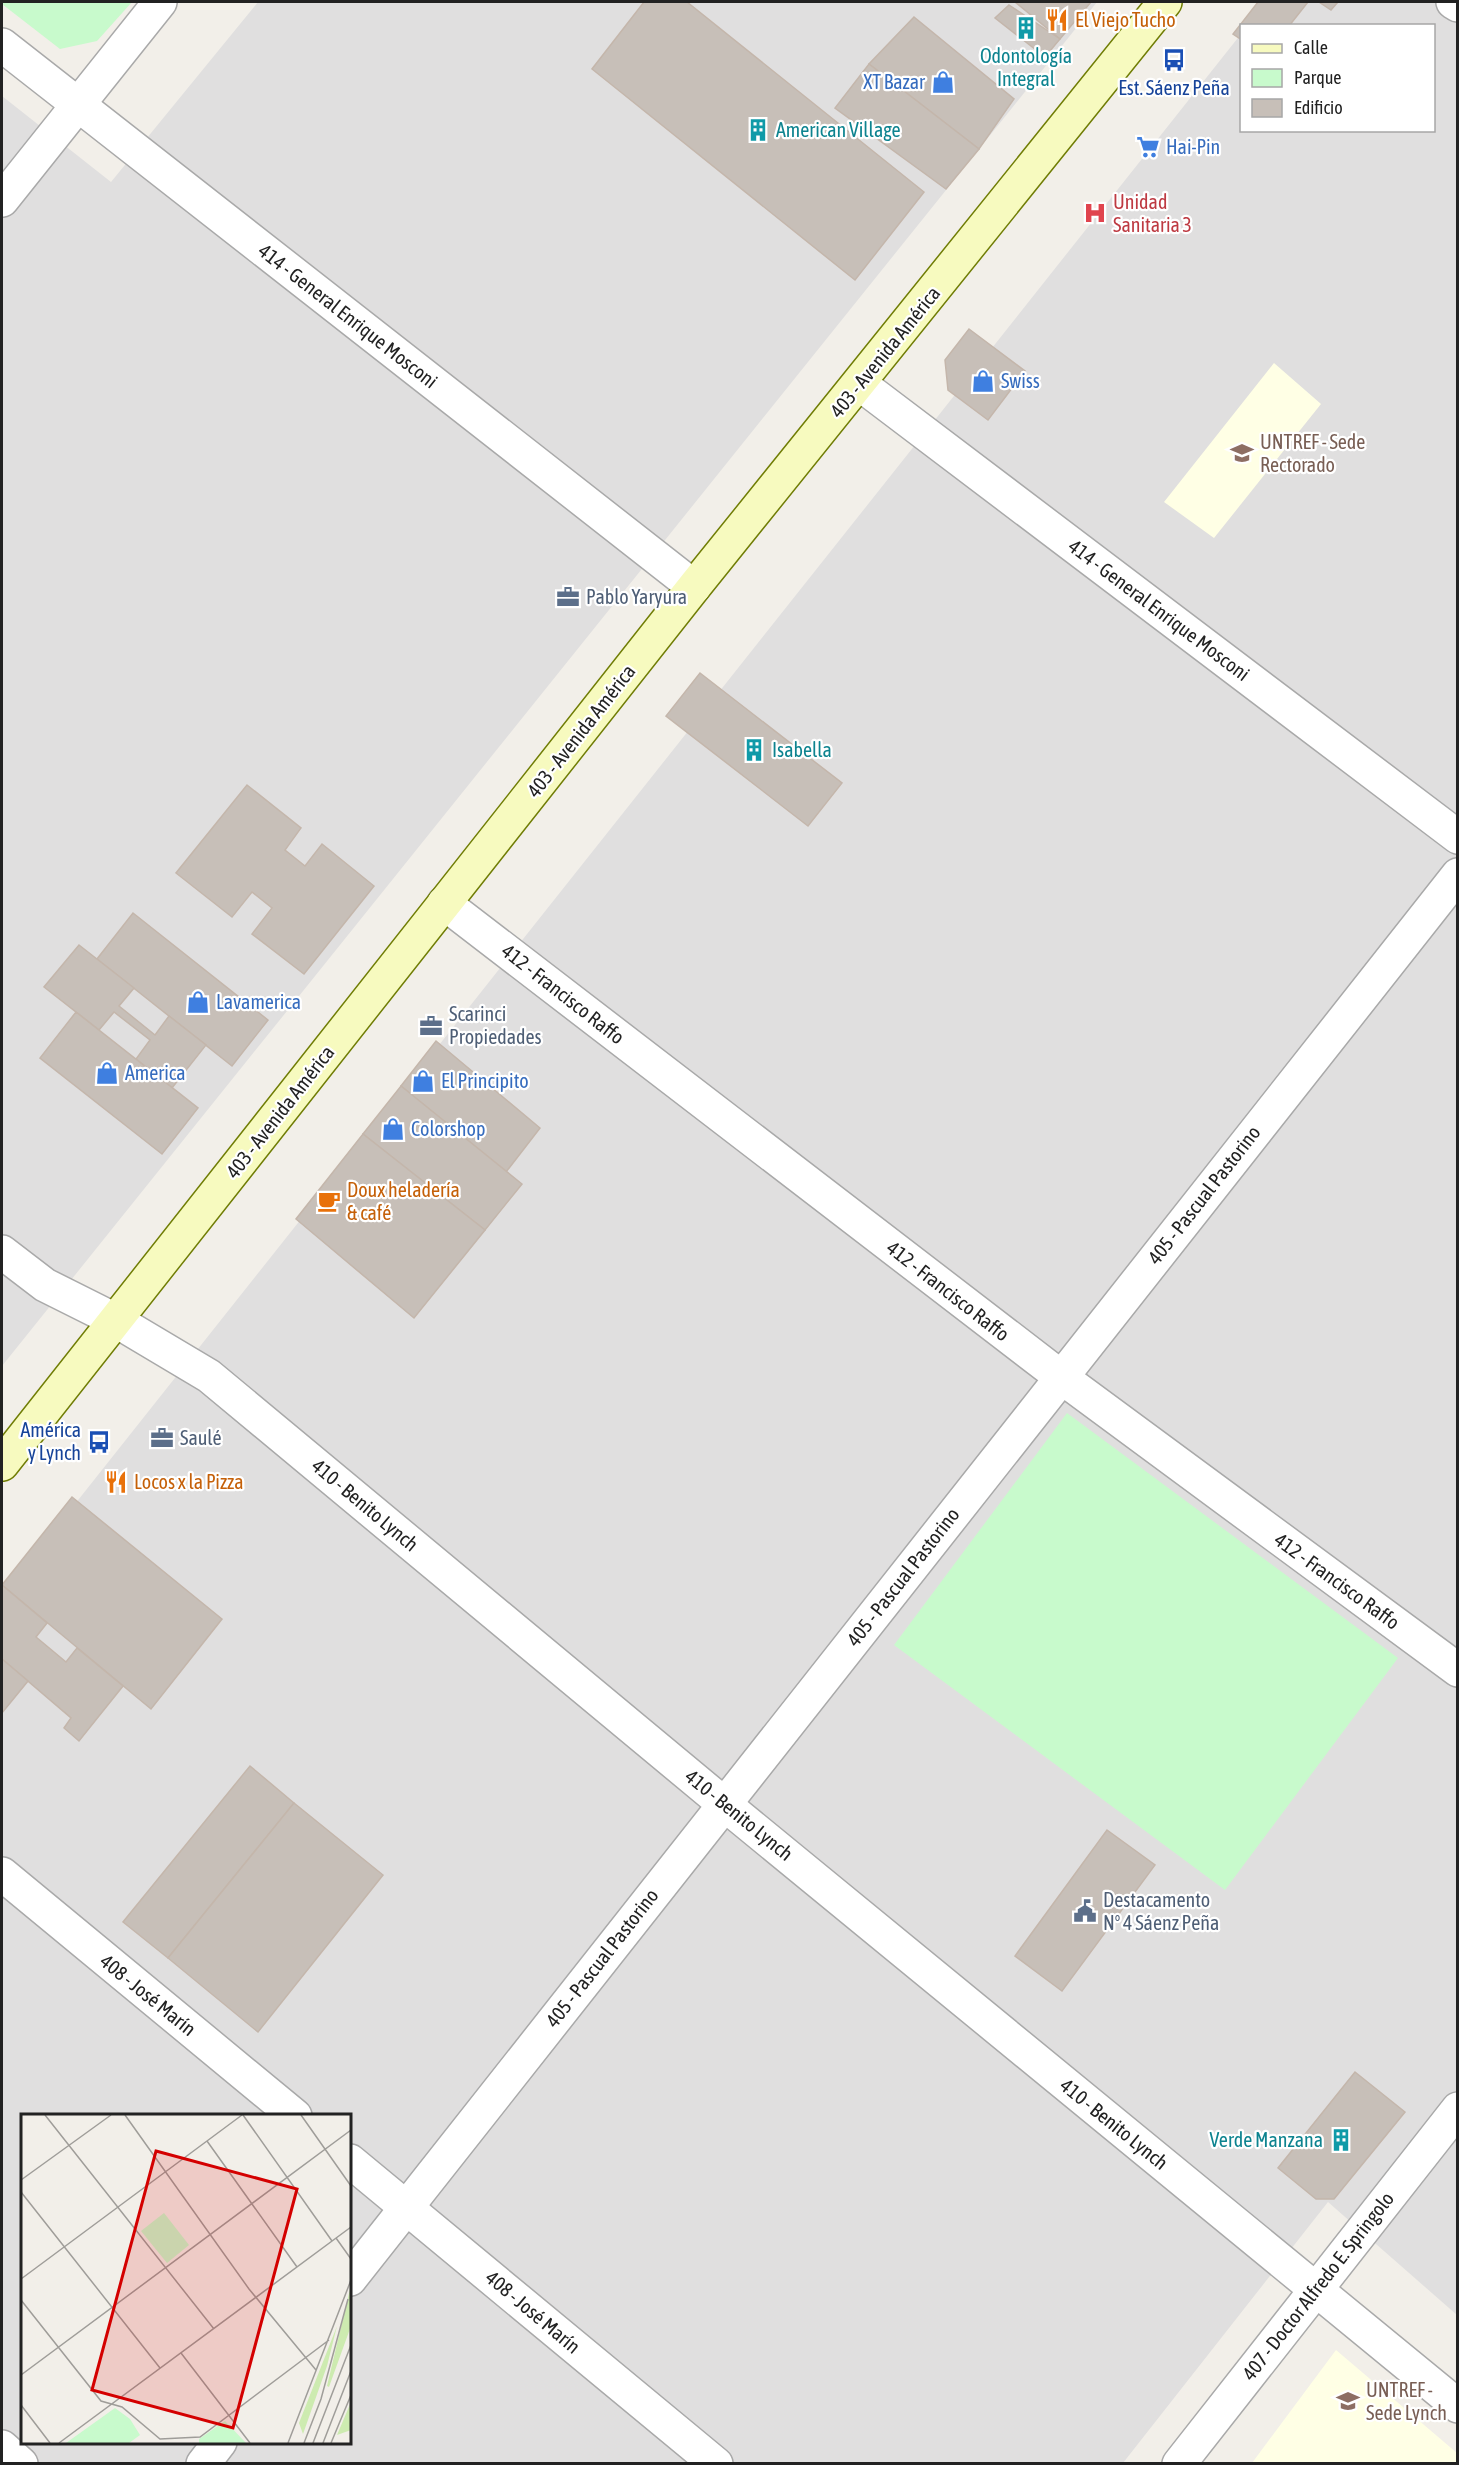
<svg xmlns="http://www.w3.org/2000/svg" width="1459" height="2465" viewBox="0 0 1459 2465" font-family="'Asap Condensed',sans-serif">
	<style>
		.residential { fill: #e0dfdf; fill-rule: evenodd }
		.education { fill: #ffffe5 }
		.park { fill: #c8facc }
		.building { fill: #c7bfb8; stroke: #c4b6ab; stroke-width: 1.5 }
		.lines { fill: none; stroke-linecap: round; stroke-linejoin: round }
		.street-casing { stroke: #a9a9a9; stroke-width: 36 }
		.secondary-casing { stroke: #707d05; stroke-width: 36 }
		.street { stroke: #fff; stroke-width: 33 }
		.secondary { stroke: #f7fabf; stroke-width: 33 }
		.labels { text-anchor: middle; stroke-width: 4.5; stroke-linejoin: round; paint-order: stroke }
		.food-label { font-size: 20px; fill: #c56008; stroke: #fff; text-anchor: start }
		.culture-label { font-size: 20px; fill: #0d838f; stroke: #fff; text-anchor: start }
		.shop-label { font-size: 20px; fill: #366cbe; stroke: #fff; text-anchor: start }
		.transit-label { font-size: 20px; fill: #164399; stroke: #fff }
		.health-label { font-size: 20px; fill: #be3a42; stroke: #fff; text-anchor: start }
		.street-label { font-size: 20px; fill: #222; stroke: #fff }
		.education-label { font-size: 20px; fill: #785e54; stroke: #fff; text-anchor: start }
		.service-label { font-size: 20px; fill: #4e5e75; stroke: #fff; text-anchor: start }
		.inset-road { fill: none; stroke: #9f9d99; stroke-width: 1.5 }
		.view { fill: #d40000; fill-opacity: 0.15; stroke: #d40000; stroke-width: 3 }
		.inset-edge { fill: none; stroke: #222; stroke-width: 3 }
	</style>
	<rect width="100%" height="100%" fill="#f2efe9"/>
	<g class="residential">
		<path d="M258,2H1097L2,1366V96L111,182Z"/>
		<path d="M1268,2H1457V2315L1328,2202L1123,2463H2V1596L1241,34L1242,130H1434V26L1248,25ZM22,2116H350V2442H22Z"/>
	</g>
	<g class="education">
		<path d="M1274,363L1321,404L1214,538L1164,502Z"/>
		<path d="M1336,2350L1457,2453V2463H1252Z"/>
	</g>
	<g class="park">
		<path d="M2,2H132L97,41L60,49L2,4Z"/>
		<path d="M1067,1413L1398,1658L1225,1890L894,1645Z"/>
	</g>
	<g class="building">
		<path d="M644,2H687L924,192L855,280L592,69Z"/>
		<path d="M1015,2H1091L1060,39Z"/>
		<path d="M1258,2H1308L1289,26H1242V40L1233,34Z"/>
		<path d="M1319,2H1338L1331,10Z"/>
		<path d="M1009,5L1060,39L1045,57L995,18Z"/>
		<path d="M914,17L1014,99L979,149L869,64Z"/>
		<path d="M869,64L979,149L946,189L835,108Z"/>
		<path d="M969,329L1025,371L988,420L948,390L945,360Z"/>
		<path d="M700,673L842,783L808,826L666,716Z"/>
		<path d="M247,785L301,828L285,850L305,866L322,844L374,886L304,974L252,934L272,908L252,892L232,917L176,873Z"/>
		<path d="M133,913L268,1020L232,1066L97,959Z"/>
		<path d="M79,945L134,988L119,1006L155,1035L169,1016L206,1045L172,1088L136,1059L150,1040L114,1012L99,1030L44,987Z"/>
		<path d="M76,1012L198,1108L162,1154L40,1058Z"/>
		<path d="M436,1041L540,1128L506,1172L401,1086Z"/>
		<path d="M401,1086L522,1184L485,1230L363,1134Z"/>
		<path d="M363,1134L485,1230L414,1318L296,1219Z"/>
		<path d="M72,1497L222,1619L151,1709L2,1585Z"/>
		<path d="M2,1585L47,1623L36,1637L66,1662L77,1648L123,1686L79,1741L64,1728L71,1718L2,1659Z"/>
		<path d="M2,1659L28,1681L2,1713Z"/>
		<path d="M250,1766L294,1803L168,1958L123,1922Z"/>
		<path d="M294,1803L383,1875L258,2032L168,1958Z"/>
		<path d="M1107,1830L1155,1865L1062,1991L1015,1956Z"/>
		<path d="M1355,2072L1405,2112L1334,2199H1316L1278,2168Z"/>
	</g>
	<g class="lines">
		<g class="street-casing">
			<g id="street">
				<path d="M1453,2L1458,5"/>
				<path d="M2,45L694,587"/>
				<path d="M2,200L160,2"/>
				<path d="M860,384L1458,837"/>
				<path d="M444,903L1061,1377L1458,1670"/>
				<path d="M2,1252L45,1285L115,1320L209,1376L724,1804L1458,2406"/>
				<path d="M2,1874L295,2116"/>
				<path d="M350,2161L716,2464"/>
				<path d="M350,2279L1458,875"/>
				<path d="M2,2447L21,2464"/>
				<path d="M203,2464L220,2442"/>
				<path d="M1179,2464L1458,2109"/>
			</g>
		</g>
		<g class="secondary-casing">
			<path id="secondary" d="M2,1464L694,587L1165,2"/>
		</g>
		<use href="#street" class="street"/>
		<use href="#secondary" class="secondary"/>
	</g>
	<defs>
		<g id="restaurant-bare" transform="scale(1.8)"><path d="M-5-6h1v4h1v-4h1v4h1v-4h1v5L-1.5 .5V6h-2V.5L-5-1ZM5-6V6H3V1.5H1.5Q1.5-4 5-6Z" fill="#e8710a" stroke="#fff" stroke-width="2.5" paint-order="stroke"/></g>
		<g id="building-bare" transform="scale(1.8)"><path d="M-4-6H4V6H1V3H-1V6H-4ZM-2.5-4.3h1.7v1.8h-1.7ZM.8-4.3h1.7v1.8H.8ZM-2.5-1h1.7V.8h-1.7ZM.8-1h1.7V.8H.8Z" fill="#0f9aa8" stroke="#fff" stroke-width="2.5" paint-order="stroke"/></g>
		<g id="bus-bare" transform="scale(1.8)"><path d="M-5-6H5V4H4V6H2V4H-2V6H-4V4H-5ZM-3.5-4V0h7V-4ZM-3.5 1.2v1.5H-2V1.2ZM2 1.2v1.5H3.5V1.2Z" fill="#1a4fb4" stroke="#fff" stroke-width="2.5" paint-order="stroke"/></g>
		<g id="shop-bare" transform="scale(1.8)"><path d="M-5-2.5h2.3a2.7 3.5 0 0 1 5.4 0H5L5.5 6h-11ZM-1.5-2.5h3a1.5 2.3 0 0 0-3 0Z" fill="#3f7fe0" stroke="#fff" stroke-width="2.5" paint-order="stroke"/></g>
		<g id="supermarket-bare" transform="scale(1.8)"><path d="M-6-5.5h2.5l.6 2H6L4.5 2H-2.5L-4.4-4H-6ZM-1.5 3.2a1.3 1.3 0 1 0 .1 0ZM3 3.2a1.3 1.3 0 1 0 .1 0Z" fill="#3f7fe0" stroke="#fff" stroke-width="2.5" paint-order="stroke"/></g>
		<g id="hospital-bare" transform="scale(1.8)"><path d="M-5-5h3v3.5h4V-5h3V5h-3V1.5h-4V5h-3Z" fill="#e0444e" stroke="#fff" stroke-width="2.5" paint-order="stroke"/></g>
		<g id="university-bare" transform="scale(1.8)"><path d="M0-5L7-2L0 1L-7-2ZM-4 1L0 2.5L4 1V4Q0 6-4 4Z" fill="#8d6e63" stroke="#fff" stroke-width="2.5" paint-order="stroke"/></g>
		<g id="office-bare" transform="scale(1.8)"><path d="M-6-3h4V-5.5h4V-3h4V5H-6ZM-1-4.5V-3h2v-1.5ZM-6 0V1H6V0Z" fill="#5c6f8a" stroke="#fff" stroke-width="2.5" paint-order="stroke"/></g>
		<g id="cafe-bare" transform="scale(1.8)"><path d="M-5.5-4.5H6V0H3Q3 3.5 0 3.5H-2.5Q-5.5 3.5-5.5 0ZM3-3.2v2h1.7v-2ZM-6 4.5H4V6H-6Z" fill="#e8710a" stroke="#fff" stroke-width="2.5" paint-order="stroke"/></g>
		<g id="civic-bare" transform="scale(1.8)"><path d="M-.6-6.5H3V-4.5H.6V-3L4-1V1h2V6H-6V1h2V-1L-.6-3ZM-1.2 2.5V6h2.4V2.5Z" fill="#5c6f8a" stroke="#fff" stroke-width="2.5" paint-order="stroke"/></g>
	</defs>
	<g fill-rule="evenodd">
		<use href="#restaurant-bare" x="1057" y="20"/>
		<use href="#building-bare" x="1026" y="28"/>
		<use href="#bus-bare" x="1174" y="60"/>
		<use href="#shop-bare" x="943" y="82"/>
		<use href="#building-bare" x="758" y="130"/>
		<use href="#supermarket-bare" x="1148" y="147"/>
		<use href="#hospital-bare" x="1095" y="213"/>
		<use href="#shop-bare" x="983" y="381"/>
		<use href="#university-bare" x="1242" y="453"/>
		<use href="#office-bare" x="568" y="597"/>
		<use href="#building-bare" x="754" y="750"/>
		<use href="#shop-bare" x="198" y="1002"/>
		<use href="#office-bare" x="431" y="1026"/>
		<use href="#shop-bare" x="107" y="1073"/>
		<use href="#shop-bare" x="423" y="1081"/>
		<use href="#shop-bare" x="393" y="1129"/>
		<use href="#cafe-bare" x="329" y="1201"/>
		<use href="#office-bare" x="162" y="1438"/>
		<use href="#bus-bare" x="99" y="1442"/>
		<use href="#restaurant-bare" x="116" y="1482"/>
		<use href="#civic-bare" x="1085" y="1911"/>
		<use href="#building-bare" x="1341" y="2140"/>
		<use href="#university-bare" x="1348" y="2401"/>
	</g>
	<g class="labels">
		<g class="food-label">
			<text x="1075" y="27">El Viejo Tucho</text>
			<text x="347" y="1197">Doux heladería<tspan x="347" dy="23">&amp; café</tspan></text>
			<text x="134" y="1489">Locos x la Pizza</text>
		</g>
		<g class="culture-label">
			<text x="1026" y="63" text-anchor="middle">Odontología<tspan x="1026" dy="23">Integral</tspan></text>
			<text x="776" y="137">American Village</text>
			<text x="772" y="757">Isabella</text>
			<text x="1323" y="2147" text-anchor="end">Verde Manzana</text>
		</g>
		<g class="shop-label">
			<text x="925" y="89" text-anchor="end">XT Bazar</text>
			<text x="1166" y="154">Hai-Pin</text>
			<text x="1001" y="388">Swiss</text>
			<text x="216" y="1009">Lavamerica</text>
			<text x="125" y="1080">America</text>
			<text x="441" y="1088">El Principito</text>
			<text x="411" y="1136">Colorshop</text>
		</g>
		<g class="transit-label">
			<text x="1174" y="95">Est. Sáenz Peña</text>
			<text x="81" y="1437" text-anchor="end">América<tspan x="81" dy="23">y Lynch</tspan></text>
		</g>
		<g class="health-label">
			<text x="1113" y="209">Unidad<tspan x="1113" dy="23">Sanitaria 3</tspan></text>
		</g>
		<g class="street-label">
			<text transform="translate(348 316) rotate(38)" y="7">414 - General Enrique Mosconi</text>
			<text transform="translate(885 352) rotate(-51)" y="7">403 - Avenida América</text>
			<text transform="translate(1159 610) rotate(37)" y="7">414 - General Enrique Mosconi</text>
			<text transform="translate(581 731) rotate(-52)" y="7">403 - Avenida América</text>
			<text transform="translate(563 994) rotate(38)" y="7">412 - Francisco Raffo</text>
			<text transform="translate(280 1112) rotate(-52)" y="7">403 - Avenida América</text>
			<text transform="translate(1204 1195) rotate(-52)" y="7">405 - Pascual Pastorino</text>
			<text transform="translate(948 1291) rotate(38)" y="7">412 - Francisco Raffo</text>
			<text transform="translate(365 1505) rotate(40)" y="7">410 - Benito Lynch</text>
			<text transform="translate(903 1577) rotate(-52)" y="7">405 - Pascual Pastorino</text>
			<text transform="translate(1337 1581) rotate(36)" y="7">412 - Francisco Raffo</text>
			<text transform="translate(739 1815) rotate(39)" y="7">410 - Benito Lynch</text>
			<text transform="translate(602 1958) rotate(-52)" y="7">405 - Pascual Pastorino</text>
			<text transform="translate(148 1995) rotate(39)" y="7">408 - José Marín</text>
			<text transform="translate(1114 2124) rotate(39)" y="7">410 - Benito Lynch</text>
			<text transform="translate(1318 2286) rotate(-52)" y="7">407 - Doctor Alfredo E. Springolo</text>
			<text transform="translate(533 2312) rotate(40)" y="7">408 - José Marín</text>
		</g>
		<g class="education-label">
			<text x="1260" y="449">UNTREF - Sede<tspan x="1260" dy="23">Rectorado</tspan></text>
			<text x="1366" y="2397">UNTREF -<tspan x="1366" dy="23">Sede Lynch</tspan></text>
		</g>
		<g class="service-label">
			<text x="586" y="604">Pablo Yaryura</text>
			<text x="449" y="1021">Scarinci<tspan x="449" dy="23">Propiedades</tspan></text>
			<text x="180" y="1445">Saulé</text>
			<text x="1103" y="1907">Destacamento<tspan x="1103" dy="23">N° 4 Sáenz Peña</tspan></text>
		</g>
	</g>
	<g transform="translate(21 2114)">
		<rect width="330" height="330" fill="#f2efe9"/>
		<path d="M330,171V212L308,273L306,272ZM316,212L306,252L282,320L278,309ZM330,288V316L316,321Z" fill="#cdebb0"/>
		<path d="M143,99L168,131L146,149L120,117ZM94,294L109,305L119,321L108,329H45ZM204,307L225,329H178V325Z" fill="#c8facc"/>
		<path class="inset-road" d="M24,1L193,215M104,1L228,175L295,256M222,1L311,127M280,1L330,72M186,27L276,153M0,66L90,1M0,78L139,254M315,124L330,145M0,165L221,1M0,186L80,287L101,293L139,325L179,323L308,226M160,239L229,329M0,261L330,16M0,291L29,329M38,329L330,113M267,329L330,166M283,329L300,285L327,185M292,329L330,231M302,329L330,257M310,329L330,281"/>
		<path class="view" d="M135,37L276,75L212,314L71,276Z"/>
		<rect width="330" height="330" class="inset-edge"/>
	</g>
	<rect width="1459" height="2465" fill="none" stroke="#222222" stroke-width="6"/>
	<rect x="1240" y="24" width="195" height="108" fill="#ffffff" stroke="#a7a7a7" stroke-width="1.5"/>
	<rect x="1252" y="44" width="30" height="9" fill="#f7fabf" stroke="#a7a7a7" stroke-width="1.5"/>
	<text x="1294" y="54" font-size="18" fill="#222222">Calle</text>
	<rect x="1252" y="69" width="30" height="18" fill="#c8facc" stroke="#a7a7a7" stroke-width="1.5"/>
	<text x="1294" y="84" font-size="18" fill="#222222">Parque</text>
	<rect x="1252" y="99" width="30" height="18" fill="#c7bfb8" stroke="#a7a7a7" stroke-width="1.5"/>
	<text x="1294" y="114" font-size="18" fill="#222222">Edificio</text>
</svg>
